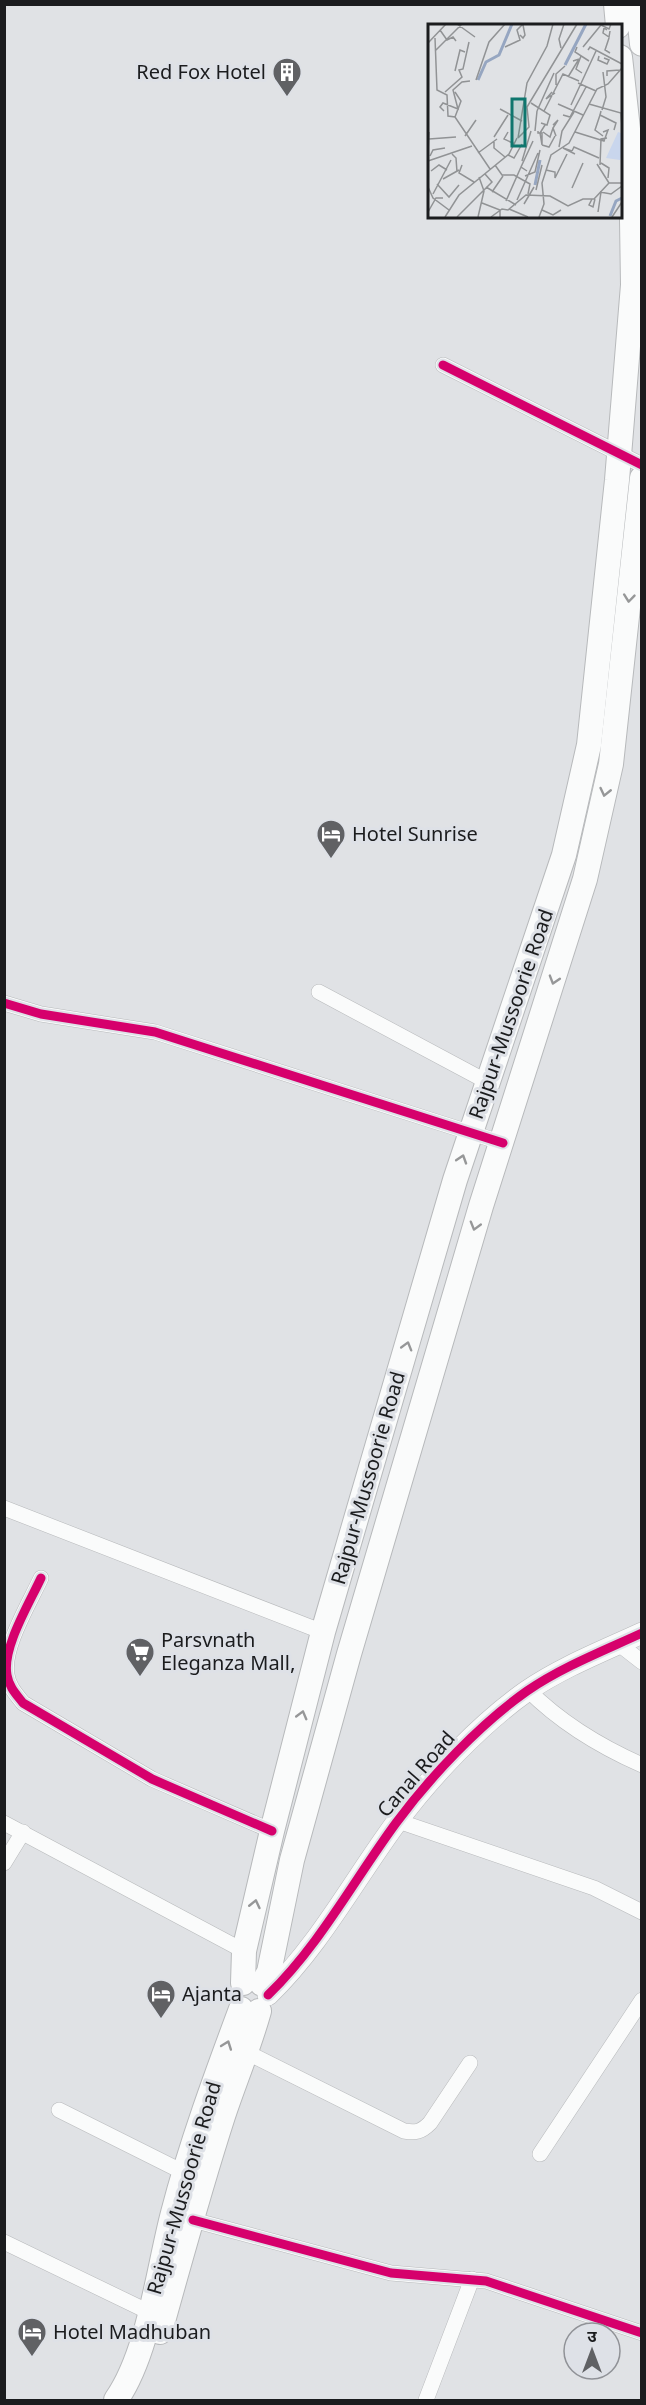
<svg xmlns="http://www.w3.org/2000/svg" width="646" height="2405" viewBox="0 0 646 2405" font-family="Georgia,'Noto Sans Devanagari',serif">
	<style>
		.lines { fill: none; stroke-linecap: round; stroke-linejoin: round }
		.street-casing { stroke: #b7b9bb; stroke-width: 16 }
		.secondary-casing { stroke: #b7b9bb; stroke-width: 22 }
		.primary-casing { stroke: #b7b9bb; stroke-width: 26 }
		.street { stroke: #fafbfb; stroke-width: 15 }
		.secondary { stroke: #fafbfb; stroke-width: 21 }
		.primary { stroke: #fafbfb; stroke-width: 24 }
		.cycleway-casing { stroke: #dee1e7; stroke-width: 13 }
		.cycleway { stroke: #d6006c; stroke-width: 9 }
		.oneway { stroke: #969798 }
		.labels { text-anchor: middle; stroke-width: 6; stroke-linejoin: round; paint-order: stroke }
		.poi-label { font-size: 20px; fill: #1b1c1e; stroke: #dee1e7; text-anchor: start }
		.street-label { font-size: 20px; fill: #1b1c1e; stroke: #dee1e7 }
		.inset-river { fill: none; stroke: #96a6c1; stroke-width: 3 }
		.inset-road { fill: none; stroke: #919395; stroke-width: 1.5 }
		.view { fill: #0f766e; fill-opacity: 0.15; stroke: #0f766e; stroke-width: 3 }
		.inset-edge { fill: none; stroke: #1b1c1e; stroke-width: 3 }
	</style>
	<rect width="100%" height="100%" fill="#e0e2e5"/>
	<g class="lines">
		<g class="street-casing">
			<g id="street">
				<path d="M443,365L642,465"/>
				<path d="M319,992L480,1078H489"/>
				<path d="M4,1003L41,1014L155,1032L503,1143"/>
				<path d="M4,1508L323,1632"/>
				<path d="M41,1578C29,1604 2,1648 7,1675C9,1687 16,1694 23,1703L152,1779L272,1831"/>
				<path d="M619,1644L642,1662"/>
				<path d="M528,1690C560,1722 599,1746 642,1765"/>
				<path d="M398,1821L594,1888L642,1912"/>
				<path d="M4,1823L244,1951"/>
				<path d="M4,1863L23,1832"/>
				<path d="M248,2053L404,2131C416,2133 421,2132 430,2123L470,2063"/>
				<path d="M59,2110L185,2173"/>
				<path d="M540,2154L642,2000"/>
				<path d="M193,2220L391,2273L486,2281L642,2333"/>
				<path d="M4,2242L149,2312"/>
				<path d="M426,2400L472,2279"/>
			</g>
		</g>
		<g class="secondary-casing">
			<path id="secondary" d="M268,1995C319,1946 354,1880 396,1823C430,1777 480,1724 527,1691C562,1667 603,1651 642,1633"/>
		</g>
		<g class="primary-casing">
			<g id="primary">
				<path d="M616,4L618,26"/>
				<path d="M638,4L642,44"/>
				<path d="M243,1983L244,1951L272,1831L323,1632L455,1180L564,855L589,745L617,480L633,285L631,156L620,57"/>
				<path d="M262,1984L269,1972L292,1860L349,1654L481,1206L585,879L611,764L642,478"/>
				<path d="M160,2332C180,2260 200,2187 223,2116C235,2080 249,2047 259,2011"/>
				<path d="M116,2400C149,2353 158,2270 173,2213C191,2144 216,2076 241,2009"/>
			</g>
		</g>
		<use href="#street" class="street"/>
		<use href="#secondary" class="secondary"/>
		<use href="#primary" class="primary"/>
		<g class="cycleway-casing">
			<g id="cycleway">
				<path d="M443,365L642,465"/>
				<path d="M4,1003L41,1014L155,1032L503,1143"/>
				<path d="M41,1578C29,1604 2,1648 7,1675C9,1687 16,1694 23,1703L152,1779L272,1831"/>
				<path d="M268,1995C319,1946 354,1880 396,1823C430,1777 480,1724 527,1691C562,1667 603,1651 642,1633"/>
				<path d="M193,2220L391,2273L486,2281L642,2333"/>
			</g>
		</g>
		<use href="#cycleway" class="cycleway"/>
	</g>
	<defs><path id="oneway-chevron" d="M-2-3.5L2.5 0L-2 3.5" fill="none" stroke-width="1.6" stroke-linecap="round" stroke-linejoin="round" transform="scale(1.5)"/></defs>
	<g class="oneway">
		<use href="#oneway-chevron" transform="translate(629 598) rotate(96)"/>
		<use href="#oneway-chevron" transform="translate(605 792) rotate(103)"/>
		<use href="#oneway-chevron" transform="translate(554 980) rotate(107)"/>
		<use href="#oneway-chevron" transform="translate(462 1159) rotate(-72)"/>
		<use href="#oneway-chevron" transform="translate(475 1226) rotate(106)"/>
		<use href="#oneway-chevron" transform="translate(407 1346) rotate(-74)"/>
		<use href="#oneway-chevron" transform="translate(302 1715) rotate(-75)"/>
		<use href="#oneway-chevron" transform="translate(255 1904) rotate(-77)"/>
		<use href="#oneway-chevron" transform="translate(227 2045) rotate(-70)"/>
	</g>
	<defs>
		<g id="building-pin" transform="scale(1.5)"><path d="M0 17L-7.5 6A9.5 9.5 0 1 1 7.5 6Z" fill="#606164" stroke="#dee1e7"/><path d="M-4-6H4V6H1V3H-1V6H-4ZM-2.5-4.3h1.7v1.8h-1.7ZM.8-4.3h1.7v1.8H.8ZM-2.5-1h1.7V.8h-1.7ZM.8-1h1.7V.8H.8Z" fill="#fff"/></g>
		<g id="hotel-pin" transform="scale(1.5)"><path d="M0 17L-7.5 6A9.5 9.5 0 1 1 7.5 6Z" fill="#606164" stroke="#dee1e7"/><path d="M-6-4.5h1.5V1H6V5H4.5V3h-9V5H-6ZM-4 0a1.8 1.8 0 1 1 3.6 0ZM.5 0V-2.5h3Q6-2.5 6 0Z" fill="#fff"/></g>
		<g id="supermarket-pin" transform="scale(1.5)"><path d="M0 17L-7.5 6A9.5 9.5 0 1 1 7.5 6Z" fill="#606164" stroke="#dee1e7"/><path d="M-6-5.5h2.5l.6 2H6L4.5 2H-2.5L-4.4-4H-6ZM-1.5 3.2a1.3 1.3 0 1 0 .1 0ZM3 3.2a1.3 1.3 0 1 0 .1 0Z" fill="#fff"/></g>
	</defs>
	<g fill-rule="evenodd">
		<use href="#building-pin" x="287" y="72"/>
		<use href="#hotel-pin" x="331" y="834"/>
		<use href="#supermarket-pin" x="140" y="1652"/>
		<use href="#hotel-pin" x="161" y="1994"/>
		<use href="#hotel-pin" x="32" y="2332"/>
	</g>
	<g class="labels">
		<g class="poi-label">
			<text x="266" y="79" text-anchor="end">Red Fox Hotel</text>
			<text x="352" y="841">Hotel Sunrise</text>
			<text x="161" y="1647">Parsvnath<tspan x="161" dy="23">Eleganza Mall,</tspan></text>
			<text x="182" y="2001">Ajanta</text>
			<text x="53" y="2339">Hotel Madhuban</text>
		</g>
		<g class="street-label">
			<text transform="translate(511 1014) rotate(-71)" y="7">Rajpur-Mussoorie Road</text>
			<text transform="translate(368 1478) rotate(-74)" y="7">Rajpur-Mussoorie Road</text>
			<text transform="translate(416 1774) rotate(-49)" y="7">Canal Road</text>
			<text transform="translate(184 2188) rotate(-74)" y="7">Rajpur-Mussoorie Road</text>
		</g>
	</g>
	<g transform="translate(428 24)">
		<rect width="194" height="194" fill="#e0e2e5"/>
		<path d="M190,108L193,109V133L192,136L178,134Z" fill="#c9d6ed"/>
		<path class="inset-river" d="M137,41L158,0M50,56L58,38L71,31L84,0M107,161L112,136M182,192L188,177L194,174"/>
		<path class="inset-road" d="M29,0L47,13M12,6L19,16L25,13L28,17M179,6L176,4L175,9L181,13L182,7M92,11L95,14L97,11L95,1M7,14L9,66L19,71L20,92L27,93L62,145M181,14L177,26L182,29M0,19L18,0M77,23L92,16L89,6L95,0M149,23L147,28L161,37M155,23L173,1L181,5L183,0M133,24L131,15L136,0M160,26L162,23L194,40M7,27L34,0M153,32L148,45L154,49M171,32L170,36L179,40L181,36L176,34M27,47L32,26L37,28M179,52V47L192,46M140,53L151,35L145,37M48,56L61,18L77,0M150,59L168,67M128,61V50L137,42M17,68L34,53L31,46L35,45L41,18M124,68L118,75L127,69M103,79L122,91L119,101L113,99M130,80L155,91M161,80L193,89L194,103M143,81L168,27M72,85L94,97M174,86L178,73L175,48M16,87L12,83L15,79L30,85L25,66L34,58L42,57M109,87L126,49M116,87L135,50L151,57M173,87L172,91L188,99L186,106M135,91L142,93L158,63M172,91L167,106L175,112M27,93L33,77L27,68M125,101L130,96L125,104L128,112M107,107L109,87M110,107V109H114V121L112,109L117,101M80,108L76,115L87,120M115,108L122,113L125,104M147,108L176,117L180,106L175,108M37,112L48,96M66,113L80,91M90,114L101,103L99,83L149,0M90,114L99,59L119,22L125,0M1,115L28,113M66,118V124L77,133M114,121L121,123L127,112M131,123L134,107L146,88M144,127L146,123L171,134M144,127L135,124L147,130M0,128L1,108M50,129L69,115M24,130L28,134L29,148M80,131L86,134L94,120M2,132L5,126L17,124M0,137L44,122M94,137L103,107M173,139L181,144L180,154M169,140L181,159M34,141L31,149L46,158M67,141L74,151H86L102,160L100,170M172,141L173,115L179,114M118,146L127,148V154L139,130M3,147L11,141L19,146M99,147L93,143L105,117M97,152L107,148L112,126M15,155L31,146M9,160L21,173L31,161M0,163L5,174L21,186M58,163L88,181M144,164L155,139M108,166L114,141M64,168L75,152M172,168L183,170L194,162M5,170L23,136M164,175L161,181L165,183L167,175M89,176L110,129M78,177L93,143M54,179L72,186V193M96,180L106,163M81,185L100,193M114,186L125,191L133,186M0,188L8,174H15M170,188L173,168M17,193L31,171L81,130L89,114M29,193L64,158L57,150M50,193L56,167L51,153M63,193L74,185L80,186L98,171L122,172L140,182L155,175H166L181,159H194M111,193L116,180L114,159L123,131L141,119L169,65L180,60L194,44M184,193L194,178"/>
		<path class="view" d="M84,75H97V122H84Z"/>
		<rect width="194" height="194" class="inset-edge"/>
	</g>
	<rect width="646" height="2405" fill="none" stroke="#1b1c1e" stroke-width="12"/>
	<g transform="translate(592 2351)"><circle r="28" fill="#dee1e7" stroke="#909297" stroke-width="1.5"/>
	<path d="M0-4.5L10 22L0 15L-10 22Z" fill="#606164"/>
	<text y="-9" font-size="16" font-weight="bold" text-anchor="middle" fill="#1b1c1e">उ</text>
	</g>
</svg>
